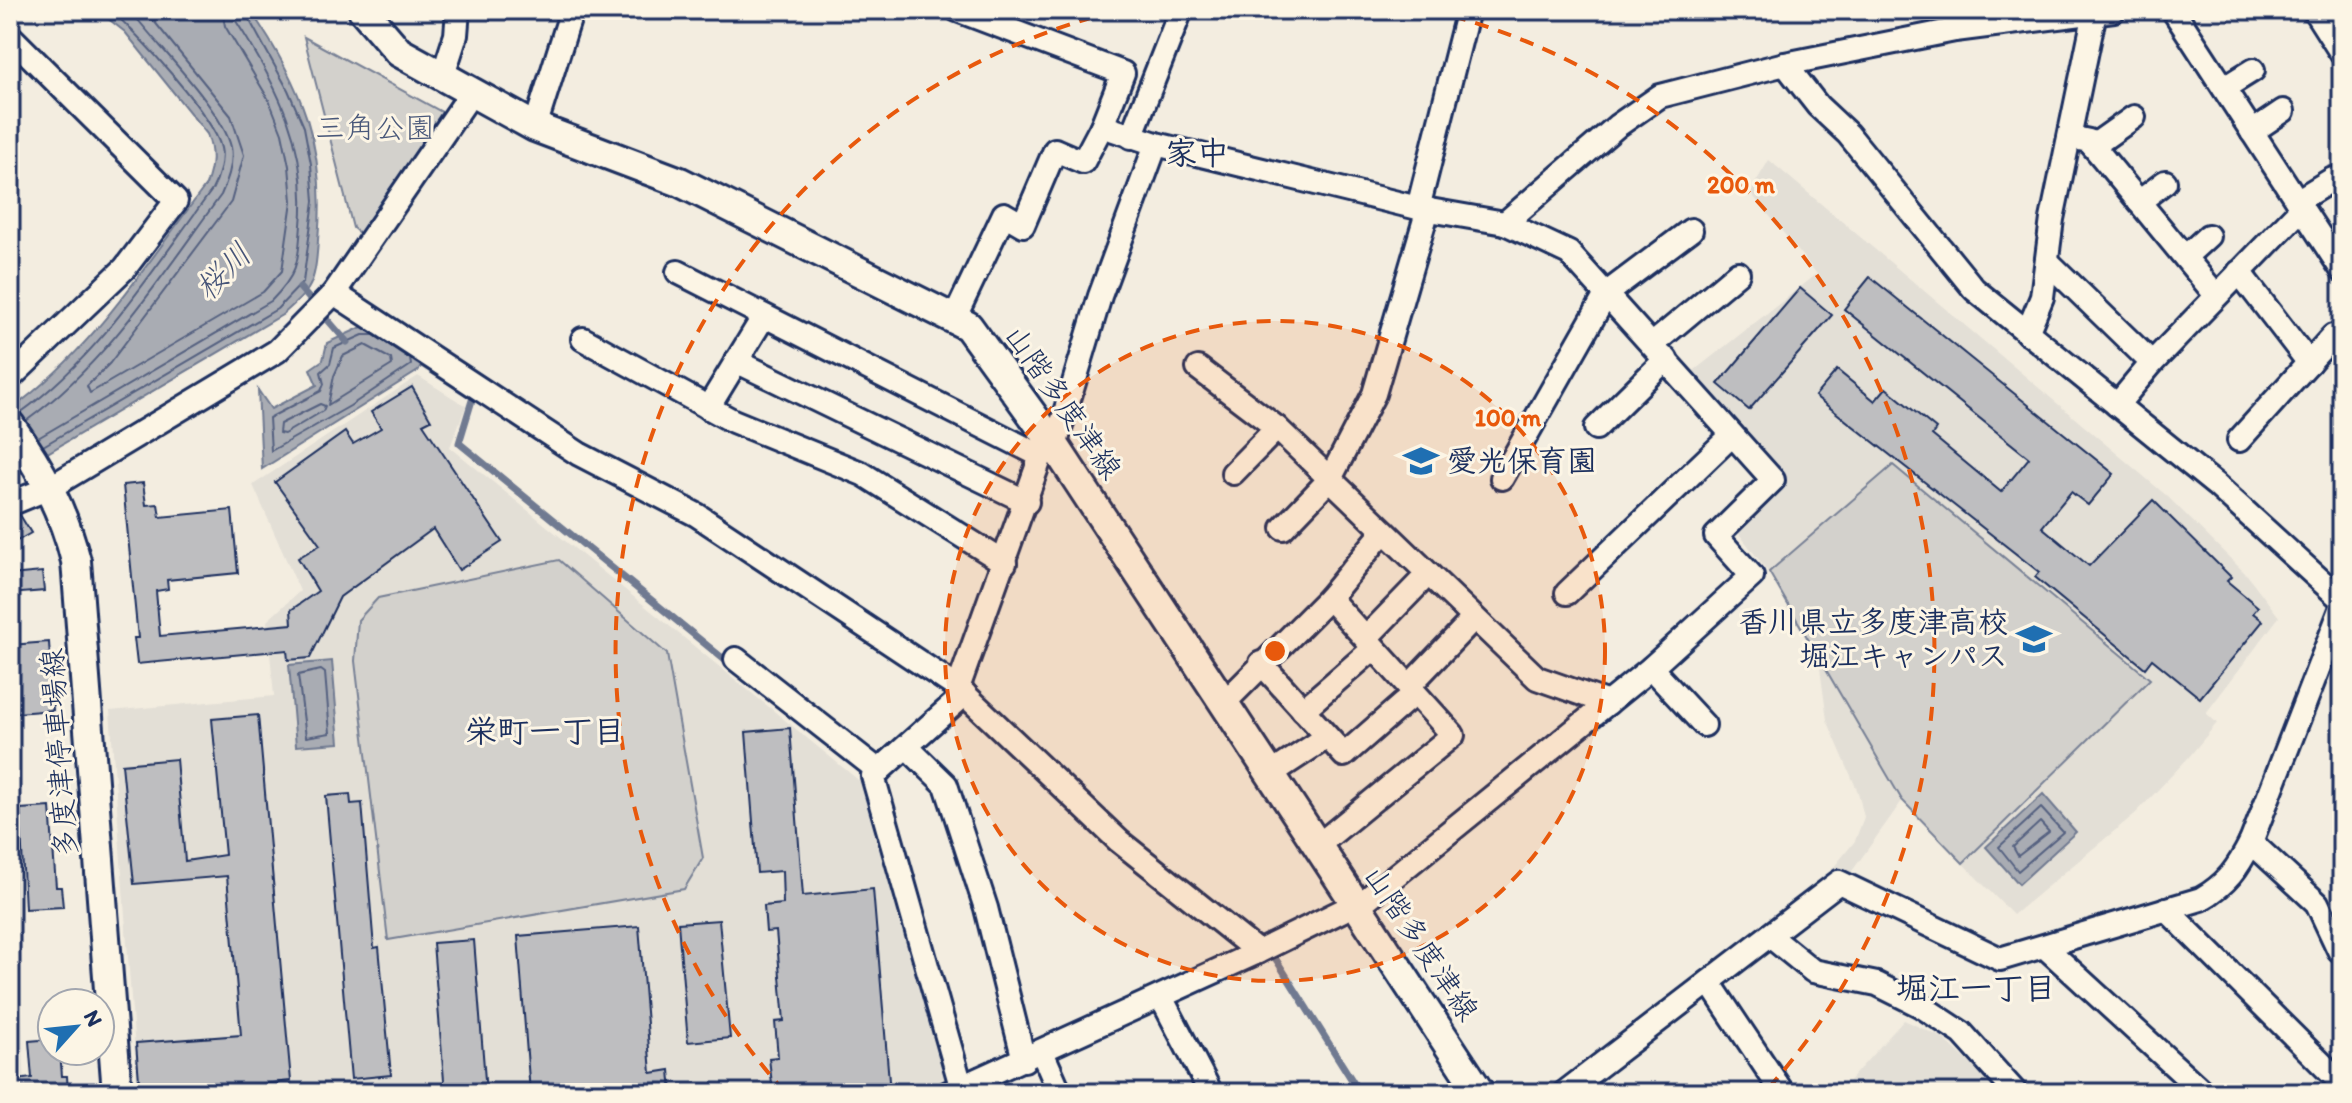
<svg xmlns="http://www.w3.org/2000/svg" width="2352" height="1103" viewBox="0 0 2352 1103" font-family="Itim,'Klee One',sans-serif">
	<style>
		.built { fill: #e3dfd6 }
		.green { fill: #d3d1cc; stroke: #778095; stroke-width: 2 }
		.water { fill: #a9acb3; stroke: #707a91; stroke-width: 2 }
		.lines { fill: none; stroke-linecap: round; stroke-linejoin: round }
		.shore { stroke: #546180; stroke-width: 2 }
		.stream { stroke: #707a91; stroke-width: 7 }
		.building { fill: #bebec0; stroke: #1b2f5e; stroke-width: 2 }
		.minor-casing { stroke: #1b2f5e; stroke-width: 28 }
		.major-casing { stroke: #1b2f5e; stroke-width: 34 }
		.minor { stroke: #fcf5e5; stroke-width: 22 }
		.major { stroke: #fcf5e5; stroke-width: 28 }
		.ring { fill: none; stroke: #e8590c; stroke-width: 4; stroke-dasharray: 14 10 }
		.labels { text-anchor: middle; stroke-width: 6; stroke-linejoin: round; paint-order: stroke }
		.park-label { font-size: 30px; fill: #49587a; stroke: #fcf5e5 }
		.street-label { font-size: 30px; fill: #1b2f5e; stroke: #fcf5e5 }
		.poi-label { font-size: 30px; font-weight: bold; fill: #1b2f5e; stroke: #fcf5e5; text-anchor: start }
		.neighbourhood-label { font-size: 32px; font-weight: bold; fill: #1b2f5e; stroke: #fcf5e5 }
		.water-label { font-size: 32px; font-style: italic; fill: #465478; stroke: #fcf5e5 }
		.centre { fill: #e8590c; stroke: #fcf5e5; stroke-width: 4 }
		.ring-label { font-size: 24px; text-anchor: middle; font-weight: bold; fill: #e8590c; stroke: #fcf5e5; stroke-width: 6; stroke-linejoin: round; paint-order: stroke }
	</style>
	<rect width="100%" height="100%" fill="#f3ede0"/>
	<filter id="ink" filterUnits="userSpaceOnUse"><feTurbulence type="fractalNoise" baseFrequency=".0125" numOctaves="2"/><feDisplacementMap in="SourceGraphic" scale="16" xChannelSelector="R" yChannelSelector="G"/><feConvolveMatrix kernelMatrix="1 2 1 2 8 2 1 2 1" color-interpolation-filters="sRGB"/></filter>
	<g filter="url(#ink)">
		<g class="built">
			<path d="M1769,160L2167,496L2248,576L2279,617L2206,713L2217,723L2188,758L2136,813L2013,915L1902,801L1845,881L1699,977L1808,899L1855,841L1864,817L1858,792L1827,720L1819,661L1769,573L1734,527L1785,480L1691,373L1817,274L1750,192Z"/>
			<path d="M418,376L466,406L450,447L862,783L952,1082L927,1093H138L110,711L274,696L267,621L300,591L253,485Z"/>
			<path d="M10,712H11L25,1093H10Z"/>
			<path d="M1904,1020L1943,1038L2002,1093H1838Z"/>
		</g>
		<g class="green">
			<path d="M304,37L442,112L360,234L353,228Z"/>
			<path d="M1893,465L2150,679L1963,863L1902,800L1769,572Z"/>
			<path d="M559,560L667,654L703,858L684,889L388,940L355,661L358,620L378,598Z"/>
		</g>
		<g class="water">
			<path d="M97,10H250C302,85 327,148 318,240C317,254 316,277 308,289C302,298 291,307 282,315L10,475V410C92,351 146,265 206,185C213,166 214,153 207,134L125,32Z"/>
			<path d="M362,327H376L425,360L418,371L262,469L258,390L271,409L317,385L310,369L323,360L327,343Z"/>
			<path d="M332,661L339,743L296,746L289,665Z"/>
			<path d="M2043,794L2076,832L2019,884L1986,847Z"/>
		</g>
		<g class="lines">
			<g class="shore">
				<path d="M145,10L231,116L244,155L231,202L110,363L87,386L90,393L263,292L282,271L292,201L289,166L282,133L269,100L225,26L222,10"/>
				<path d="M363,335H374L410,359L411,365L350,406L271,451L269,418L321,391L324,384L321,372L330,364L334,348Z"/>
				<path d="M365,345L391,359L392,365L328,405L334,376L343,356Z"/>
				<path d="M320,404L325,406L323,411L284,434L279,433L280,424Z"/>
				<path d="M20,413C101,355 153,269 212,190C218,179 224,161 221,148C214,117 136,31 110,10"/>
				<path d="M26,421C108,362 162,275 221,195C227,182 234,162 231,147C223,112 163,51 139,21L126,10"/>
				<path d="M38,438L271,301C298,274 298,263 301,225C309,146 277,85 236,21L234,10"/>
				<path d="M43,446L277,309L303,282L314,201L311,164L304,127L288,90L244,10"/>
				<path d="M321,670L325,673L330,733L306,737L298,675Z"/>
				<path d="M2041,808L2063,832L2018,871L1999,847Z"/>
				<path d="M2040,822L2049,832L2018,856L2013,847Z"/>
			</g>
			<g class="stream">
				<path d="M300,288L347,342"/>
				<path d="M416,360L473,397L459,443L731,665"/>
				<path d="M1272,953L1360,1093"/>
			</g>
		</g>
		<g class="building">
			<path d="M1870,277L2114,474L2088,505L2071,492L2042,527L2089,566L2153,500L2231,577L2227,581L2258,607L2253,613L2263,621L2200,698L2152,659L2145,668L2035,577L2039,572L1815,396L1837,370L1875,401L1886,388L1936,429L1932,435L2001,492L2029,458L1844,309Z"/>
			<path d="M1800,288L1832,315L1749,410L1718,384Z"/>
			<path d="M412,387L431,420L423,424L502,542L459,570L433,529L340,597L310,658L288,660L287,650L137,664L134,638H138L123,485L143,483L146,505L158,504L160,517L232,510L238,573L167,580L168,589L156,591L160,636L292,624L291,610L318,591L298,558L320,545L275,482L345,432L353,444L381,428L371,412Z"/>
			<path d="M20,515L31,533L10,545V518Z"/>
			<path d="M42,572L44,591L10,594V575Z"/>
			<path d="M49,642L53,710L17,713L10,645Z"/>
			<path d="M258,715L291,1081L223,1088V1093H140L136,1043L241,1035L227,876L134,884L122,764L176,759L185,861L225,855L212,719Z"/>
			<path d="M790,728L803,896L873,889L890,1093H773L769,1058L778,1057L775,1022L784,1021L776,931L766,932L764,906L783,904L782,871L757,873L746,732Z"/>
			<path d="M350,794L351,804L362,803L374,948L379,947L391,1075L351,1079L326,796Z"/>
			<path d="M50,807L56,887H61L63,907L25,909L20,809Z"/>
			<path d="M719,920L730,1038L688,1042L678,923Z"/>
			<path d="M639,926L651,1073L670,1070L672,1093H530L518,936Z"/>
			<path d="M474,940L486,1093H445L433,943Z"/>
			<path d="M52,1039V1051H60L62,1076H67L68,1093H17L16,1080L32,1078L29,1041Z"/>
		</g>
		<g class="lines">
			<g class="minor-casing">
				<g id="minor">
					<path d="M2173,10L2342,270"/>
					<path d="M2314,10L2342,54"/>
					<path d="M10,36L176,201L125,268L10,378"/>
					<path d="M1785,64L1818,106L1848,134L1974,289L2216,485L2342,600"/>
					<path d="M443,75L456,35L458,10"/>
					<path d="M2224,88L2253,70"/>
					<path d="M535,127L572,10"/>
					<path d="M2252,132L2283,111"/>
					<path d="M1131,137L1181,10"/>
					<path d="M2070,137L2089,141L2215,294"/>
					<path d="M1156,144L1100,296L1055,446L1041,456L958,688L1119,841L1258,952"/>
					<path d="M2093,146L2134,117"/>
					<path d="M2297,201L2333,179"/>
					<path d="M2139,202L2165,182"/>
					<path d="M1418,208L1468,10"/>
					<path d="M1505,223L1617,126L1660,96L1785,64L1955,30L2114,10"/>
					<path d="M2185,257L2208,236"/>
					<path d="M2047,261L2152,363L2301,209"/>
					<path d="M678,272L1041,456"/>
					<path d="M2239,272L2309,363"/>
					<path d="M334,293L579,454L697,515L958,688"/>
					<path d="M954,319L1004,214L1023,225L1055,150L1083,162L1102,126"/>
					<path d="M2027,333L2042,297L2052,219L2095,12"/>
					<path d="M583,339L733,421L863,474L1005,563"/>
					<path d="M1653,344L1738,273"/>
					<path d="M736,361L1027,502"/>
					<path d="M1198,368L1277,428L1537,678L1608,703"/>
					<path d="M2117,405L2152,363"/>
					<path d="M708,408L764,316"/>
					<path d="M1596,428L1666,359"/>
					<path d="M2239,440L2333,336"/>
					<path d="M1233,473L1277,428"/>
					<path d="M1502,478L1607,293L1691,230"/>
					<path d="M10,504L51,487L277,351L334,293L472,92"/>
					<path d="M1283,528L1330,479L1374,394L1428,209"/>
					<path d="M1567,593L1732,435"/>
					<path d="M1366,638L1428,574"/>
					<path d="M736,659L879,771"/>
					<path d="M1261,663L1344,755L1415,693"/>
					<path d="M1651,668L1704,725"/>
					<path d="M1409,686L1474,618"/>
					<path d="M1223,704L1329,598L1384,531"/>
					<path d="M1303,710L1374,648"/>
					<path d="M907,747L946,785L986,908L1024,1060"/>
					<path d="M1269,775L1327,737"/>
					<path d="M2251,842L2317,903L2339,950"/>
					<path d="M1316,847L1453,735L1329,598"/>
					<path d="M2166,909L2342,1084"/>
					<path d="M1770,936L1813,971L1877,984L1921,1006L1962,1033L2016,1093"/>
					<path d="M2045,947L2204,1093"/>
					<path d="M1709,982L1783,1093"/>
					<path d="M1161,997L1211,1093"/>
					<path d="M1042,1052L1060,1093"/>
					<path d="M948,1093L1258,952L1368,898L1651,668L1752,576L1716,536L1773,480L1569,253L1505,223L1418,208L1156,144L1102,126L1123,73L957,10"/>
					<path d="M963,1093L873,776L965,694"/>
					<path d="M1564,1093L1839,882L2000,959L2201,899C2227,884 2238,868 2251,842L2342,607"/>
				</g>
			</g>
			<g class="major-casing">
				<g id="major">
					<path d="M363,10L399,52L535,127L680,182L968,326L1055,446L1480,1093"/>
					<path d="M10,425C41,469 63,509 76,561L117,1093"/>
				</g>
			</g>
			<use href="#minor" class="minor"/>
			<use href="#major" class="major"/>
		</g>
	</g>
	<circle cx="1275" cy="651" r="330" fill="#e8590c" fill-opacity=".12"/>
	<g class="ring">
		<circle cx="1275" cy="651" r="330"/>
		<path d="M785 1092A659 659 0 0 1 1121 10M1429 10A659 659 0 0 1 1765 1092"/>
	</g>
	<defs>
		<g id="school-bare" transform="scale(2.76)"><path d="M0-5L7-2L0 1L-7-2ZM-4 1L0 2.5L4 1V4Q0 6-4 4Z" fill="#1f6fb2" stroke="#fcf5e5" stroke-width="2.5" paint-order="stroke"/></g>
	</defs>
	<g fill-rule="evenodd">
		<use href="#school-bare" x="1421" y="461"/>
		<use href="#school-bare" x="2034" y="639"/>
	</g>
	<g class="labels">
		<g class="park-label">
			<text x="375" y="138">三角公園</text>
		</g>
		<g class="street-label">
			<text transform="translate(1063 402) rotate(55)" y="10">山階多度津線</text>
			<text transform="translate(59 753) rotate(-94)" y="10">多度津停車場線</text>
			<text transform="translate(1421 943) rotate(56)" y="10">山階多度津線</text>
		</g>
		<g class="poi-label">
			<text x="1447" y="471">愛光保育園</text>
			<text x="2008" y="632" text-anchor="end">香川県立多度津高校<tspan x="2008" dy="34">堀江キャンパス</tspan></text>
		</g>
		<g class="neighbourhood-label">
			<text x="1197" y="164">家中</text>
			<text x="545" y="742">栄町一丁目</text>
			<text x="1976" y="999">堀江一丁目</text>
		</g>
		<g class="water-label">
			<text transform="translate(223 271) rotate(-45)" y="11">桜川</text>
		</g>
	</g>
	<circle cx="1275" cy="651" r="12" class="centre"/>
	<g class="ring-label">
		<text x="1741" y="193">200 m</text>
		<text x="1508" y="426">100 m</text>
	</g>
	<rect width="2352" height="1103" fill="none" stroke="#fcf5e5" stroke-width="40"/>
	<rect x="20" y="20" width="2312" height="1063" fill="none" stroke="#1b2f5e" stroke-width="3" filter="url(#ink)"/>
	<g transform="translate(76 1027) rotate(63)"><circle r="38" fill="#fcf5e5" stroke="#a2a6af" stroke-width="2"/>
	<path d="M0-6L14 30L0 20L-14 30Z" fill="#1f6fb2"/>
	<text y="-12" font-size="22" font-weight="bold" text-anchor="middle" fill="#1b2f5e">N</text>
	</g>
</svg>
